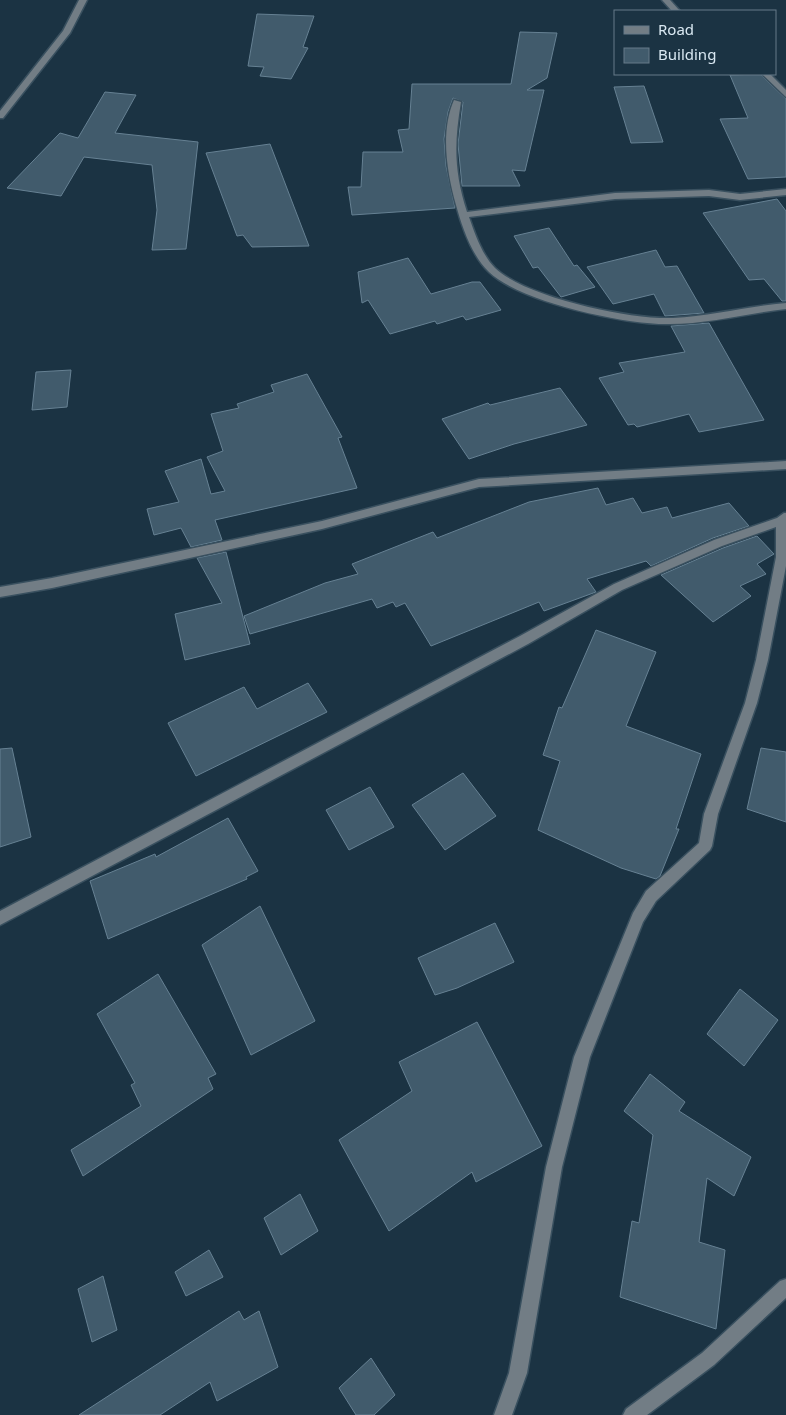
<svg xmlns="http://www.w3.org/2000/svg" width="786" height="1415" viewBox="0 0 786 1415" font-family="'Noto Sans',sans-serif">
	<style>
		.building { fill: #415b6c; stroke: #668193 }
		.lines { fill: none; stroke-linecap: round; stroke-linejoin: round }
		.minor-casing { stroke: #39505f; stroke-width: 3 }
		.minor { fill: #727d85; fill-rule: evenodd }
	</style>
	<rect width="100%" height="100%" fill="#1b3343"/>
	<g class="building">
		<path d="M257,14L314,16L303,47L308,48L291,79L260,76L264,67L248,66Z"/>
		<path d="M520,32L557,33L547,78L527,90H544L525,171L512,170L520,186H462L458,144L463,102L453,98L448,112L444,139L446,166L455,208L352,215L348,187H361L363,152H403L398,130L409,129L412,84H511Z"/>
		<path d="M760,74L786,99V177L748,179L720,119L748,118L730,75Z"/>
		<path d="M644,86L663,142L631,143L614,87Z"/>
		<path d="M105,92L136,95L115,133L198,142L186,249L152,250L157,210L152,165L84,157L61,196L7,188L60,133L78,138Z"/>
		<path d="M270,144L309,246L252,247L243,235L237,236L206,153Z"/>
		<path d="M777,199L786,211V301H782L764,279L749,280L703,213Z"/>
		<path d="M549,228L574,266L577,265L595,287L561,297L538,267L533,268L514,236Z"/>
		<path d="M656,250L665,267L677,266L704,313L665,316L654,294L613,304L587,267Z"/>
		<path d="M408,258L431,294L472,282H480L501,310L466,320L463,316L437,324L435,321L390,334L368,300L362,303L358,272Z"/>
		<path d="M709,323L764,420L699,432L689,414L637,427L634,424L628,425L599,378L624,372L619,363L685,352L671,326Z"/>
		<path d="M71,370L67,407L32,410L36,372Z"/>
		<path d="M307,374L342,437L338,438L357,488L215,520L222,540L191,547L181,528L154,535L147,509L179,502L165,471L201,459L211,494L225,491L207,457L223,451L211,414L239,408L237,404L274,392L271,385Z"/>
		<path d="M560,388L587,425L514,444L469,459L442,419L488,403L490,405Z"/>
		<path d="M598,488L606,505L633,498L642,513L667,507L672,518L729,503L749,526L713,538L651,566L646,561L587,579L596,592L544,611L539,602L431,646L405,603L396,607L393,602L377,608L372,599L250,634L244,616L325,583L358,574L352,564L433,532L437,538L529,502Z"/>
		<path d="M757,536L774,554L757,564L766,574L740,586L751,596L713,622L661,575L723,548Z"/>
		<path d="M226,552L250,644L185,660L175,614L222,603L197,558Z"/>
		<path d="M596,630L656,652L626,726L701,754L676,829H679L660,876L656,879L621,868L538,830L560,761L543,755L559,707L562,708Z"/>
		<path d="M308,683L327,712L196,776L168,723L244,687L257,709Z"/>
		<path d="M12,748L31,837L0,847V749Z"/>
		<path d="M761,748L786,752V822L747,809Z"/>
		<path d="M463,773L496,816L445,850L412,805Z"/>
		<path d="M370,787L394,827L349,850L326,810Z"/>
		<path d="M228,818L258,871L246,877L247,879L108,939L90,881L155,854L156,857Z"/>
		<path d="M260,906L315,1021L251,1055L202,945Z"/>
		<path d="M495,923L514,962L457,988L435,995L418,958Z"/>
		<path d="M158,974L216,1074L208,1078L213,1089L83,1176L71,1150L141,1106L131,1085L135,1083L97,1014Z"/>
		<path d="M740,989L778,1020L744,1066L707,1034Z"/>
		<path d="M477,1022L542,1146L476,1182L472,1172L389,1231L339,1140L412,1091L399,1062Z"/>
		<path d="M650,1074L685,1102L679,1111L751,1157L734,1196L707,1178L699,1242L725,1250L716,1329L620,1297L632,1221L639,1223L653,1135L624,1111Z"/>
		<path d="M300,1194L318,1231L281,1255L264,1218Z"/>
		<path d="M209,1250L223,1277L186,1296L175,1272Z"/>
		<path d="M103,1276L117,1330L92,1342L78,1289Z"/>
		<path d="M239,1311L244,1320L259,1311L278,1367L217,1401L210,1382L160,1415H79Z"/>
		<path d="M371,1358L395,1395L374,1415H356L339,1388Z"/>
	</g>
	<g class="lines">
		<g class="minor-casing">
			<g id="minor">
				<path d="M79,0H87L70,33L3,118H0V111L63,31Z"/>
				<path d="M662,0H670L680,11H672Z"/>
				<path d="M762,74H770L786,90V97Z"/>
				<path d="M454,100L461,102C454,143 454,172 467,212L615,193L709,190L740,194L786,189V195L740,200L709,196L615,199L469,217C475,234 482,255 495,268C525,297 631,320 673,318C711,316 748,306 786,303V309C747,313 708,324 669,324C626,325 520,302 489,272C472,256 462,227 456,205C447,173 440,132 454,100Z"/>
				<path d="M786,461V469L479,487L322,529L52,588L0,597V587L52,578L322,521L479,479Z"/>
				<path d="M784,513H786V566L768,660L757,703L718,814L712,846L710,850L656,901L643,922L590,1057L562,1167L527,1373L512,1415H494L509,1373L546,1167L574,1057L633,913L646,891L699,843L704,814L745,703L756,660L776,557V527L722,546L622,590L528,644L0,925V911L520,636L614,584L714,540L777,518Z"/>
				<path d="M786,1279V1298L714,1365L647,1415H623L626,1409L702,1353L780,1281Z"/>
			</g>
		</g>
		<use href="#minor" class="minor"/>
	</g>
	<rect x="614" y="10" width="162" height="65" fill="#1b3343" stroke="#677b89"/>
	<rect x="624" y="26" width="25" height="8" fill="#727d85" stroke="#677b89"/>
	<text x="658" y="35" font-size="15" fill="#d9e8f2">Road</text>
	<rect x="624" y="48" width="25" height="15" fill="#415b6c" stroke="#677b89"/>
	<text x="658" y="60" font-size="15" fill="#d9e8f2">Building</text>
</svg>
